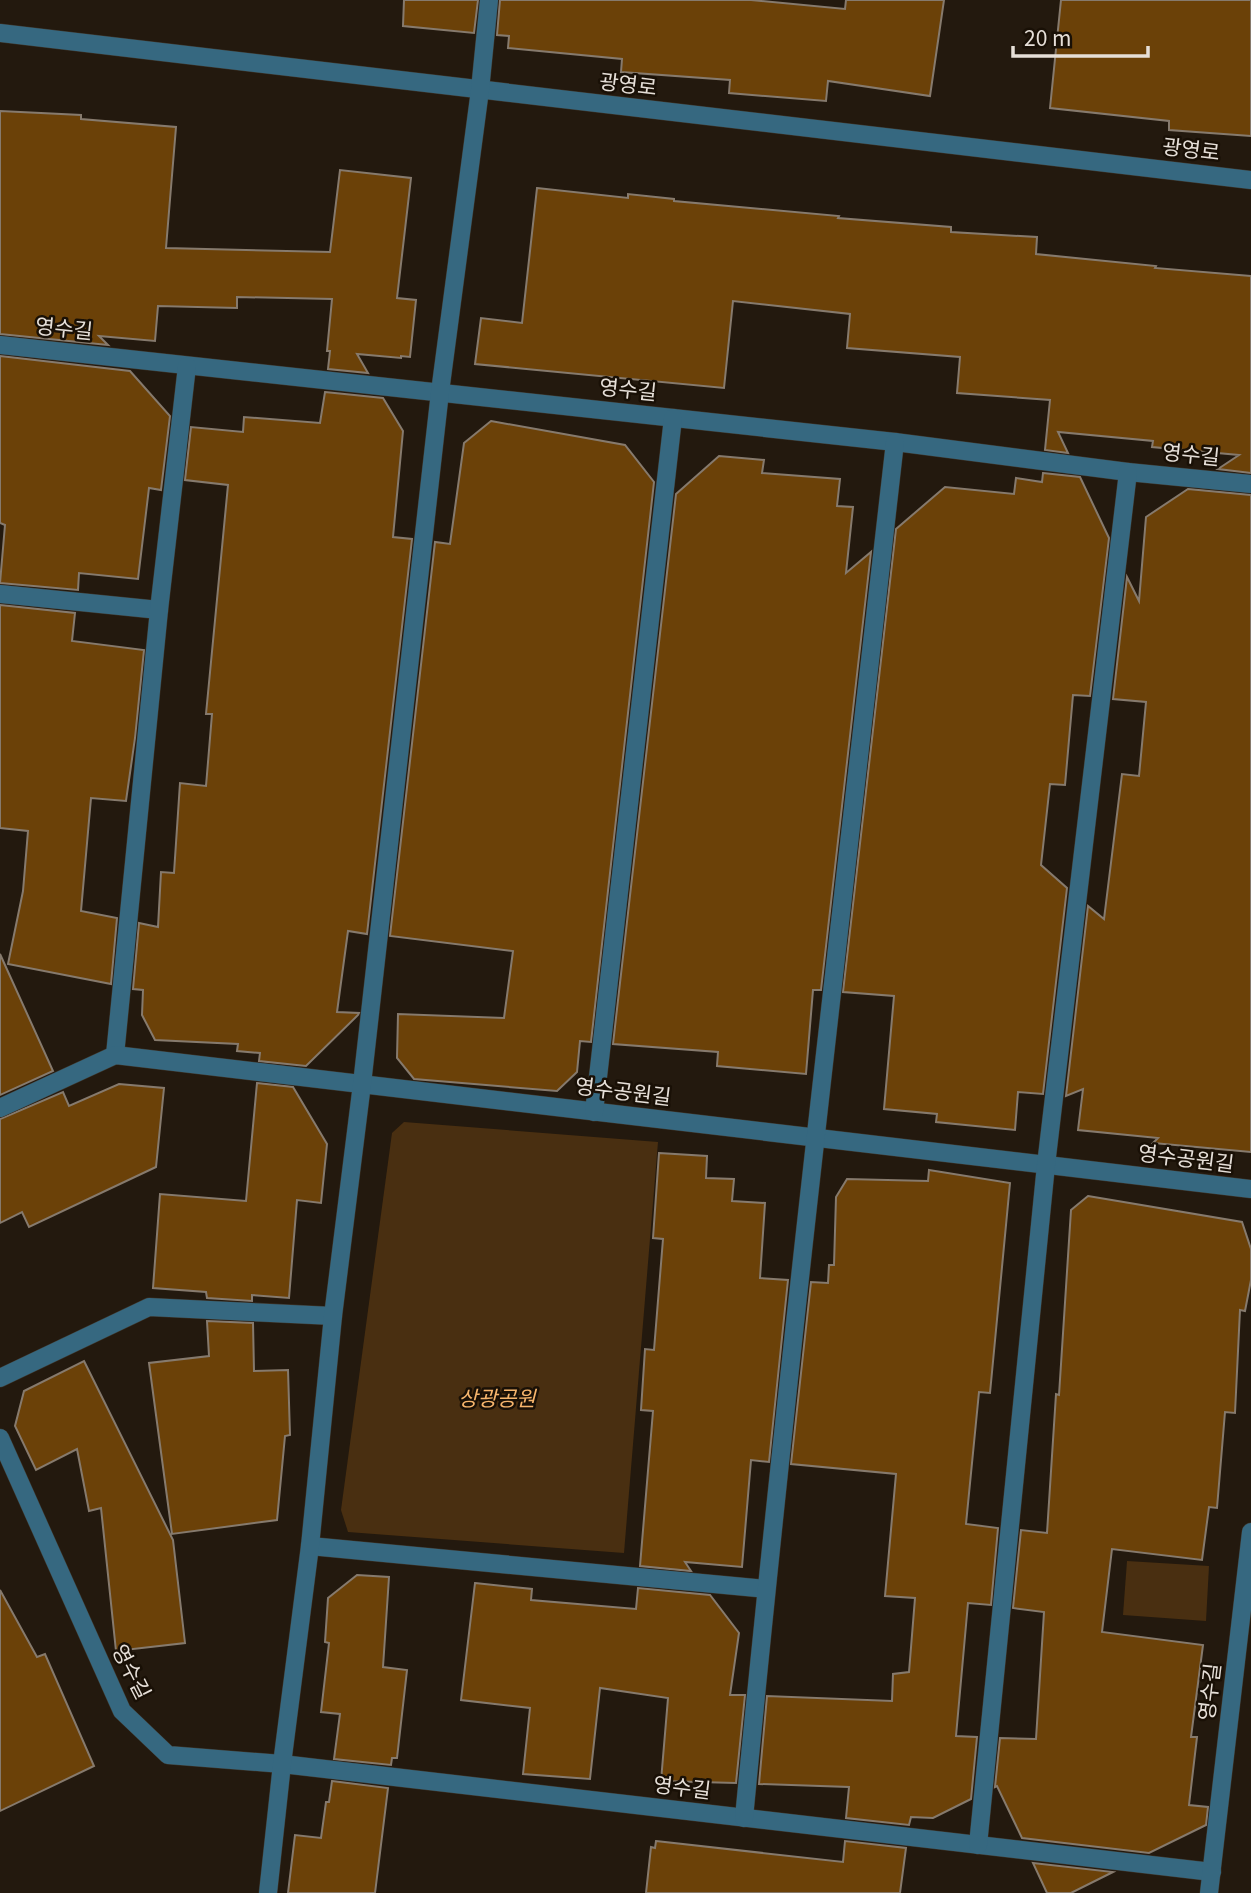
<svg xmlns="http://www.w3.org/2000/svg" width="1251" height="1893" viewBox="0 0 1251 1893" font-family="Georgia,'Noto Sans KR',serif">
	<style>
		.green { fill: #492f11 }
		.building { fill: #6b4108; stroke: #867a6d; stroke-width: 2 }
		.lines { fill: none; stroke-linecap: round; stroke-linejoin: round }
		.minor-casing { stroke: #3e352a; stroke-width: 19 }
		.minor { stroke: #366880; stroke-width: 18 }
		.labels { text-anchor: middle; stroke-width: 5; stroke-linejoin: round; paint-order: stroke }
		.street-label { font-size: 21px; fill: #e6dfd8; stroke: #191006 }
		.park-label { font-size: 21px; font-style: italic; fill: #f6b56c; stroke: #191006 }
	</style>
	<rect width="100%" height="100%" fill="#23190e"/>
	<g class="green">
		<path d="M404,1122L658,1142L624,1553L348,1532L341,1510L392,1133Z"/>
		<path d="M1127,1561L1209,1566L1206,1621L1123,1615Z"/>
	</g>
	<g class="building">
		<path d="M404,0H478L474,33L403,26Z"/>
		<path d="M500,0H751L845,9L846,0H944L930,96L828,81L826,101L729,93L730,80L621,72L622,59L508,48L509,36L497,35Z"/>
		<path d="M1061,0H1251V136L1169,130V121L1050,108Z"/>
		<path d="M0,111L81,115V119L176,127L166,248L330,252L340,170L411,178L397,298L416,300L410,357L401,356V358L357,354L368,373L328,369L330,351H327L332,299L237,297V308L158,306L155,341L99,336L108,345L0,334Z"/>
		<path d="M537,188L628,198V194L674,199V201L839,216L838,218L951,227V232L1037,237L1036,254L1156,266L1155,268L1251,276V473L1218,469L1239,455L1152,447L1153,441L1058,432L1068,453L1045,450L1050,400L957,393L960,357L847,348L850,314L733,301L724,388L475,364L481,318L522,323Z"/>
		<path d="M0,356L130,371L170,416L161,490L149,488L138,579L79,573L78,590L0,583L5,525L0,523Z"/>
		<path d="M325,392L383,398L403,431L393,537L412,539L367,934L348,931L337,1012L359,1013L358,1015L306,1066L259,1061L260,1053L237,1051L238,1044L155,1040L142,1015L143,990L133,989L139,923L158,927L161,872L174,873L180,783L206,786L212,714H206L228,485L185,480L191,427L243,432L244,417L320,423Z"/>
		<path d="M491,421L625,445L654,482L591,1042L580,1041L577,1072L557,1091L414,1079L397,1058L398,1014L504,1018L513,951L390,936L435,542L450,544L464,443Z"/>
		<path d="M719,456L764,460L762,473L840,479L837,506L853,507L846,573L871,552L821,990H813L806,1074L717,1066L718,1052L613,1044L676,494Z"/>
		<path d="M1043,473L1080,477L1109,538L1090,696L1073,695L1065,785L1050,784L1041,865L1067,888L1043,1094L1018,1092L1015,1130L936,1122L937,1114L884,1109L894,996L843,992L896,529L945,487L1014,494L1016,478L1042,482Z"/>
		<path d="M1188,489L1251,495V1152L1153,1143L1158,1138L1078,1130L1083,1089L1066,1096L1088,906L1104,919L1122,774L1139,776L1146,702L1113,699L1127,577L1139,601L1146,517Z"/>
		<path d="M0,605L75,613L72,641L144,650L135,738L126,801L91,798L81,911L117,918L111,984L8,964L23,891L28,831L0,828Z"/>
		<path d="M0,954L53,1071L0,1095Z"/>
		<path d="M257,1083L293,1087L327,1144L321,1203L297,1200L289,1298L252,1295V1301L207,1298L206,1292L153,1288L160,1194L246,1201Z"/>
		<path d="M119,1084L164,1088L156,1167L29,1227L22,1212L0,1223V1119L63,1092L69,1106Z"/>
		<path d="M659,1153L707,1156L706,1178L734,1179L732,1201L765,1203L760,1278L788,1280L769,1462L751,1460L742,1567L685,1562L691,1571L640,1566L653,1411L641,1410L645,1349L654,1350L663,1239L653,1238Z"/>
		<path d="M929,1170L1010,1183L990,1393L979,1392L966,1524L998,1528L991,1605L968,1603L956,1736L977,1737L971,1799L933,1818L911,1817L909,1825L846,1818L849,1787L759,1784L767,1696L892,1701L893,1674L909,1672L915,1598L885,1596L896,1474L791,1464L811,1282L828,1283L829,1265H834L836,1197L847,1179L928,1181Z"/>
		<path d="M1088,1196L1242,1222L1251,1249V1280L1245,1311L1240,1310L1235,1413L1225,1412L1217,1508L1209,1507L1202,1560L1112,1549L1102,1632L1203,1645L1191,1737H1197L1189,1805L1208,1807L1206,1825L1149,1853L1022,1838L997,1786L995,1787L1000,1738L1036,1739L1044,1612L1013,1608L1021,1530L1047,1533L1056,1394L1059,1395L1071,1210Z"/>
		<path d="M207,1321L253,1323L254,1371L288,1370L290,1435L285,1436L277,1520L172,1534L149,1363L209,1356Z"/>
		<path d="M84,1361L173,1540L185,1643L116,1651L101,1508L89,1511L77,1449L36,1470L15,1426L24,1391Z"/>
		<path d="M357,1575L389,1577L383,1667L407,1670L397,1758H392L391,1765L334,1759L340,1714L321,1712L329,1643L325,1642L328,1598Z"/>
		<path d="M475,1583L532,1589L531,1600L636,1609L638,1588L710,1595L739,1633L730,1695H745L736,1783L661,1781L668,1698L600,1688L590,1779L523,1774L530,1708L461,1700Z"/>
		<path d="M0,1590L37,1657L45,1654L94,1766L0,1811Z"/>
		<path d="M332,1781L388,1788L375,1893H288L295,1835L321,1838L326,1802H329Z"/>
		<path d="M656,1841L843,1862L845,1841L906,1848L900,1893H646L651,1847L655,1848Z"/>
		<path d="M1033,1863L1113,1872L1071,1893H1047Z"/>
	</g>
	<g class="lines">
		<g class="minor-casing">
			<g id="minor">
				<path d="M0,33L1251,180"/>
				<path d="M0,345L895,442L1128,472L1251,484"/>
				<path d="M0,594L159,610"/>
				<path d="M115,1055L159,610L187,366"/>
				<path d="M0,1108L115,1055L1251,1189"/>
				<path d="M594,1112L673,418"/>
				<path d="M0,1378L149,1307L333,1316"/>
				<path d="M0,1438L122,1711L168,1755L282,1764L1212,1872"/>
				<path d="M310,1546L766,1589"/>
				<path d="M744,1818C788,1358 843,900 895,442"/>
				<path d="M978,1845L1046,1165L1128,472"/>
				<path d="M268,1893L282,1764L310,1546L333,1316L362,1084L440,392L480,90L489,0"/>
				<path d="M1209,1893L1251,1532"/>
			</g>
		</g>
		<use href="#minor" class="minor"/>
	</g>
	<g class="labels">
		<g class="street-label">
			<text transform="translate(628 85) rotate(7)" y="7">광영로</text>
			<text transform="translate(1191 150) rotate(7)" y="7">광영로</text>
			<text transform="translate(64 329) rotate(6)" y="7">영수길</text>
			<text transform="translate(628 390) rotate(6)" y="7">영수길</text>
			<text transform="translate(1191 455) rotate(6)" y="7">영수길</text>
			<text transform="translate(623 1092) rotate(7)" y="7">영수공원길</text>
			<text transform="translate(1186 1159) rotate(7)" y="7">영수공원길</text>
			<text transform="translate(131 1672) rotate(63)" y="7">영수길</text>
			<text transform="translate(1210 1692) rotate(-83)" y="7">영수길</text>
			<text transform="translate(682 1788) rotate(7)" y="7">영수길</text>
		</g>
		<g class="park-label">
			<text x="497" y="1406">상광공원</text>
		</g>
	</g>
	<path d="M1013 46v10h135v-10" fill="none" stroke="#e6dfd8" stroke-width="3.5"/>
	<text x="1024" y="46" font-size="21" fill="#e6dfd8" stroke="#191006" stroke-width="5" paint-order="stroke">20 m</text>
</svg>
